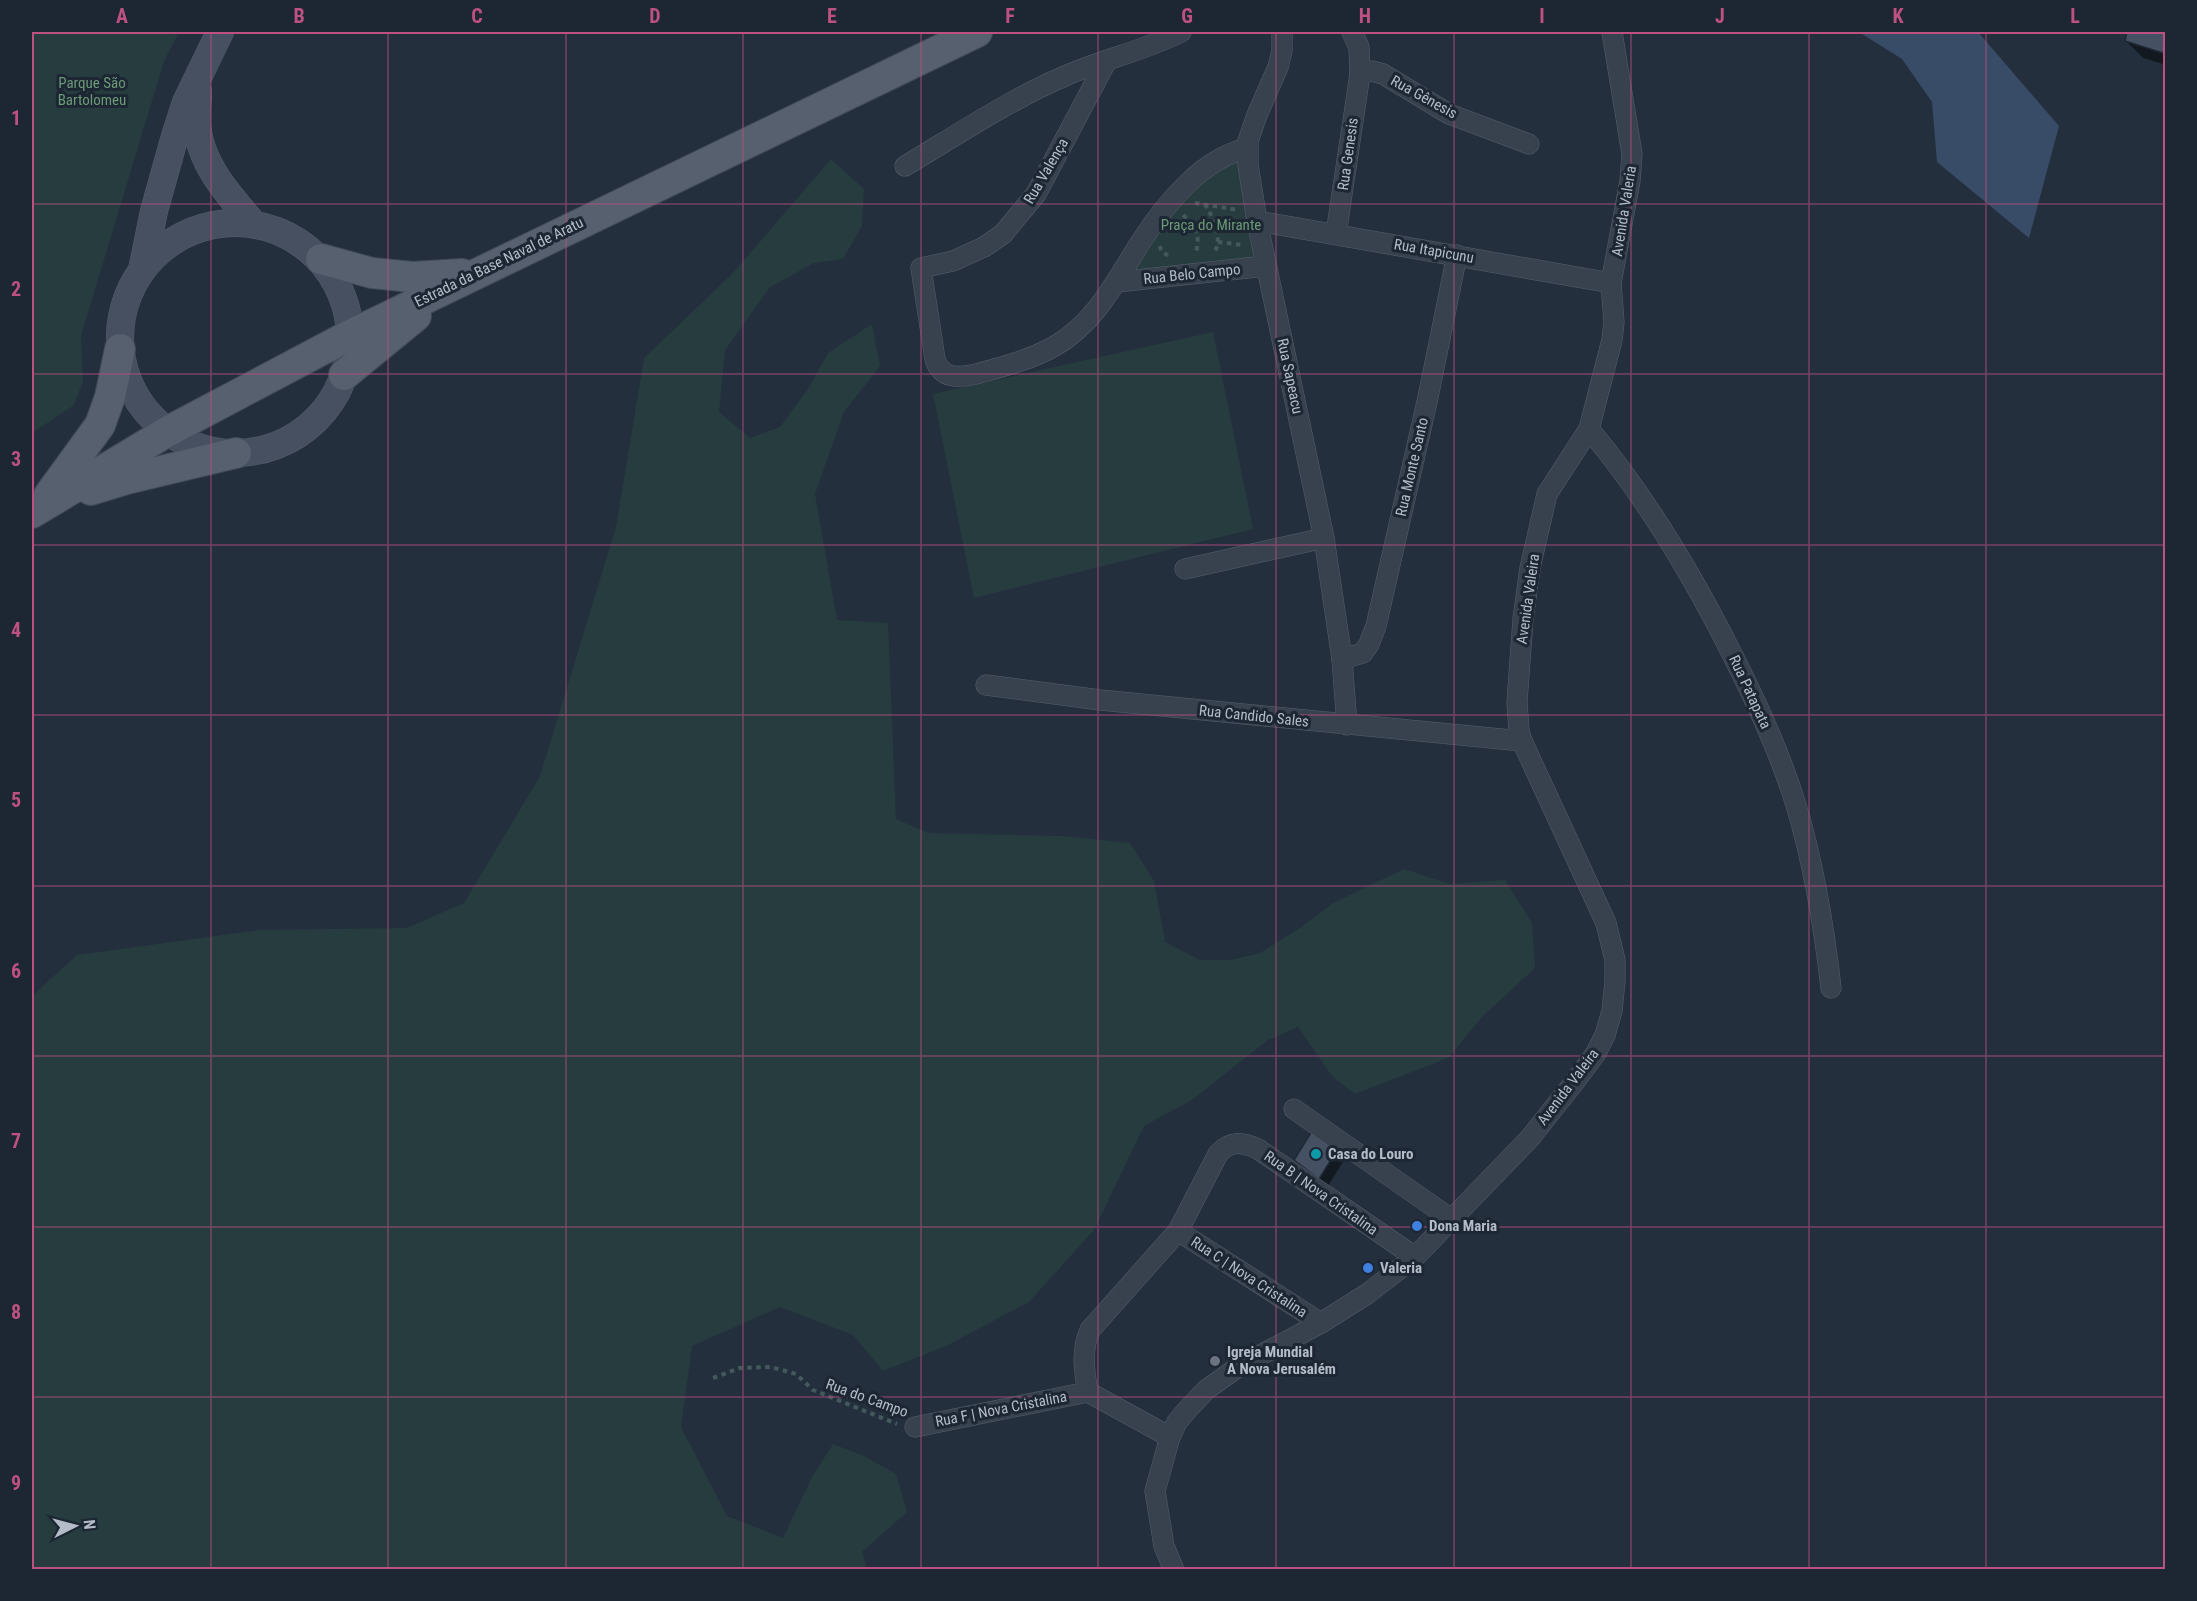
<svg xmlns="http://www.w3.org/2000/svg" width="2197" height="1601" viewBox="0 0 2197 1601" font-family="'Roboto Condensed',sans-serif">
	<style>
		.green { fill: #263c3f }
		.water { fill: #394c67 }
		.shadow { fill: #0007 }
		.building { fill: #455162; stroke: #1f2835; stroke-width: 1.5 }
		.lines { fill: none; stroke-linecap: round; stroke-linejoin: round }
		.street-casing { stroke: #565f6c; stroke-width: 21 }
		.secondary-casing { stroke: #565f6c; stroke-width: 28 }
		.primary-casing { stroke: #414a57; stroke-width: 32 }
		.path { stroke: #44595c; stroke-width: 4; stroke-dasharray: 4.5 4.5; stroke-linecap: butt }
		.street { stroke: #38414e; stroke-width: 20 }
		.secondary { stroke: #465061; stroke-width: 27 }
		.primary { stroke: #56606e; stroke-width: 30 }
		.grid { fill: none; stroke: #bd5182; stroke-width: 1.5; stroke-opacity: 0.55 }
		.culture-dot { fill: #0f9aa8; stroke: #1d2633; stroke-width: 2 }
		.shop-dot { fill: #3f7fe0; stroke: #1d2633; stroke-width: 2 }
		.worship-dot { fill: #6b7280; stroke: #1d2633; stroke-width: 2 }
		.labels { text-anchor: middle; stroke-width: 6; stroke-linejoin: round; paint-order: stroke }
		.park-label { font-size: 15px; fill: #6b9a76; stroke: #1d2633 }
		.street-label { font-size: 15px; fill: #b4bcc9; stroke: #1d2633 }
		.poi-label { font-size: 15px; font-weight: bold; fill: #b4bcc9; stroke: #1d2633; text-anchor: start }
		.neatline { fill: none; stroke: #bd5182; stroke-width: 2 }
		.grid-label { font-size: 20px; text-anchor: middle; font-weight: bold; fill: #bd5182 }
	</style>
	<rect width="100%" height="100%" fill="#242f3e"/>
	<g class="green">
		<path d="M32,32H179L164,61L81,336L83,382L73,406L32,433Z"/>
		<path d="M1243,153L1262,263L1124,277L1193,184Z"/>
		<path d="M831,159L864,189L862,226L843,259L814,263L770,287L725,350L719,412L750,438L780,427L808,389L828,353L872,324L880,366L844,412L815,494L837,620L888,623L896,819L929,833L1061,836L1130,843L1154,881L1165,942L1200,960H1231L1260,953L1300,928L1333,903L1404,869L1450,884L1505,880L1532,923L1535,968L1482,1017L1448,1058L1355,1094L1332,1076L1298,1027L1268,1040L1192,1100L1144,1126L1094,1230L1029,1302L946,1346L883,1371L853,1335L780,1307L692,1346L681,1427L727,1516L783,1538L812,1477L833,1444L864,1456L896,1474L907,1512L862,1552L867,1569H32V996L77,955L259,930L407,928L464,903L540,776L616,527L644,358L733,273Z"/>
		<path d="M1213,332L1253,529L974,598L933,394Z"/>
	</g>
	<path class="water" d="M1859,32H1978L2059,126L2029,238L1937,162L1932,102L1902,59Z"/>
	<g class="shadow">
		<path d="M2129,32H2166V65L2143,58L2126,41Z"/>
		<path d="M1338,1149L1346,1157L1328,1186L1296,1160Z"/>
	</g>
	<g class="building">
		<path d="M2127,32H2166V54L2125,41Z"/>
		<path d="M1312,1131L1339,1147L1319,1179L1294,1160Z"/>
	</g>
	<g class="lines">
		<g class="street-casing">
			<g id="street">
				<path d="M1282,32V51L1278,67L1257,115L1248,141V165L1257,221L1324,538L1342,659L1347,725"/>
				<path d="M1106,62L1036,194L1003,234L984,247L953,261L921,268L935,359C941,379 958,378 976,374C1001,367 1030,360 1053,347C1094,325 1116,281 1140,243C1154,221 1170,200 1189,182C1206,166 1224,154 1247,148"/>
				<path d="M1360,74L1372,71L1383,74L1449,114L1529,144"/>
				<path d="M905,166C957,135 1009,100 1065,76C1103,59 1144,51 1181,32"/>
				<path d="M1257,221L1611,283"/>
				<path d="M1336,234L1360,74L1359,47L1352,32"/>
				<path d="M1117,282L1266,266"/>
				<path d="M1589,429C1647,498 1692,574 1732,654C1757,703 1780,753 1796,805C1814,865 1824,926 1831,988"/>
				<path d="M1185,569L1324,538"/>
				<path d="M1342,659L1363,653L1369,644L1376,626L1427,402L1457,255"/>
				<path d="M986,685L1100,700L1522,741"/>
				<path d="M1294,1109L1451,1219"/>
				<path d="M1178,1231L1321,1323"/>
				<path d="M1088,1392C1084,1371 1081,1350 1090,1330L1178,1231L1218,1154C1230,1140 1242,1142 1258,1149L1415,1257"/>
				<path d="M1088,1392L1170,1437"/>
				<path d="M915,1427L1088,1392"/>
				<path d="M1174,1570L1164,1546L1155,1491L1170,1437L1177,1422L1187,1410L1206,1390L1238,1367L1321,1323L1367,1294L1415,1257L1530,1138L1576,1080L1596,1053L1605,1035L1612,1011L1615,981V960L1606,923L1522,741L1519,731L1517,702L1523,619L1530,568L1547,494L1589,429L1612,340L1614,322L1611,283L1630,181L1632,154L1612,32"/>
			</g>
		</g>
		<g class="secondary-casing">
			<g id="secondary">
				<path d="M198,92C198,102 196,114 197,125C200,163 227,193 251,221"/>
				<circle cx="235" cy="338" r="115"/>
				<path d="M142,270L154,211L175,136L186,102L220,32"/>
			</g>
		</g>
		<g class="primary-casing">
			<g id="primary">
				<path d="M321,259L372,273L412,277L462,274"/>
				<path d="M344,375L416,316"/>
				<path d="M91,490L127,479L236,453"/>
				<path d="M49,495L100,425L110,397L120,349"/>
				<path d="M32,513L165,433L348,336L977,32"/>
			</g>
		</g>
		<g class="path">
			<path d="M1195,203L1238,210"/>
			<path d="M1205,204C1214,220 1223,237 1214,254"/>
			<path d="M1183,215C1197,227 1201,238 1195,255"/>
			<path d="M1218,242L1243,245"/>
			<path d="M1160,246L1161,251L1170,257"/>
			<path d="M713,1378L740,1368L771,1367L796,1374L813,1390L897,1424"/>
		</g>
		<use href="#street" class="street"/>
		<use href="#secondary" class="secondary"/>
		<use href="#primary" class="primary"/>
	</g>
	<path class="grid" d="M211,32V1570M388,32V1570M566,32V1570M743,32V1570M921,32V1570M1098,32V1570M1276,32V1570M1454,32V1570M1631,32V1570M1809,32V1570M1986,32V1570M32,204H2166M32,374H2166M32,545H2166M32,715H2166M32,886H2166M32,1056H2166M32,1227H2166M32,1397H2166"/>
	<circle class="culture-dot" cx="1316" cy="1154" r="6"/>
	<g class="shop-dot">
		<circle cx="1417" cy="1226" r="6"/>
		<circle cx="1368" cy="1268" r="6"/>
	</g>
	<circle class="worship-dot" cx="1215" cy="1361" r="6"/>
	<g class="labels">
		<g class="park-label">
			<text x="92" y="88">Parque São<tspan x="92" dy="17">Bartolomeu</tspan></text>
			<text x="1211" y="230">Praça do Mirante</text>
		</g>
		<g class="street-label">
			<text transform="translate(1424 97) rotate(29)" y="5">Rua Gênesis</text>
			<text transform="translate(1348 154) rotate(-82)" y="5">Rua Genesis</text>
			<text transform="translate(1046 171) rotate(-60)" y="5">Rua Valença</text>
			<text transform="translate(1624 211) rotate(-81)" y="5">Avenida Valeria</text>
			<text transform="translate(1434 251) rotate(10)" y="5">Rua Itapicunu</text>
			<text transform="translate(499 262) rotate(-26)" y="5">Estrada da Base Naval de Aratu</text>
			<text transform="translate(1192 274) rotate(-6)" y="5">Rua Belo Campo</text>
			<text transform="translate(1290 376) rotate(78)" y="5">Rua Sapeacu</text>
			<text transform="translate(1412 467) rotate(-77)" y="5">Rua Monte Santo</text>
			<text transform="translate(1528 599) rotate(-82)" y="5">Avenida Valeira</text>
			<text transform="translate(1750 692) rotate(65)" y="5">Rua Patapata</text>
			<text transform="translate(1254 716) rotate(6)" y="5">Rua Candido Sales</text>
			<text transform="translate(1568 1087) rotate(-53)" y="5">Avenida Valeira</text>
			<text transform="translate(1321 1193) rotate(35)" y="5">Rua B | Nova Cristalina</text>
			<text transform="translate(1249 1277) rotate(33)" y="5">Rua C | Nova Cristalina</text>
			<text transform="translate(867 1398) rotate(20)" y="5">Rua do Campo</text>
			<text transform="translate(1001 1409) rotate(-11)" y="5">Rua F | Nova Cristalina</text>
		</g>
		<g class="poi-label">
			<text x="1328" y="1159">Casa do Louro</text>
			<text x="1429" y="1231">Dona Maria</text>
			<text x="1380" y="1273">Valeria</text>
			<text x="1227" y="1357">Igreja Mundial<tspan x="1227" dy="17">A Nova Jerusalém</tspan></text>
		</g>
	</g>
	<rect width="2197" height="1601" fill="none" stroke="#1d2633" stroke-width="66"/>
	<g transform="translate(75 1526) rotate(84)" stroke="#1d2633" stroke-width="4.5" paint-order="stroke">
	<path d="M0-4.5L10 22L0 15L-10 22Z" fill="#b4bcc9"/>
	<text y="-9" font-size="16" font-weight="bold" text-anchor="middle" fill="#b4bcc9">N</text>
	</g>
	<rect x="33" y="33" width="2131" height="1535" class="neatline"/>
	<g class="grid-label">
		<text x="122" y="23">A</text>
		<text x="299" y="23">B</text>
		<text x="477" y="23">C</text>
		<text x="655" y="23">D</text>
		<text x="832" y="23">E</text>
		<text x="1010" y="23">F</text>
		<text x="1187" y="23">G</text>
		<text x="1365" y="23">H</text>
		<text x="1542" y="23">I</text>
		<text x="1720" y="23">J</text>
		<text x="1898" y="23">K</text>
		<text x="2075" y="23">L</text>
		<text x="16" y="125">1</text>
		<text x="16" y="296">2</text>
		<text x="16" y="466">3</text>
		<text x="16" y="637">4</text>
		<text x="16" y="807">5</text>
		<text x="16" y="978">6</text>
		<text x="16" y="1148">7</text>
		<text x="16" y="1319">8</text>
		<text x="16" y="1490">9</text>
	</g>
</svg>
